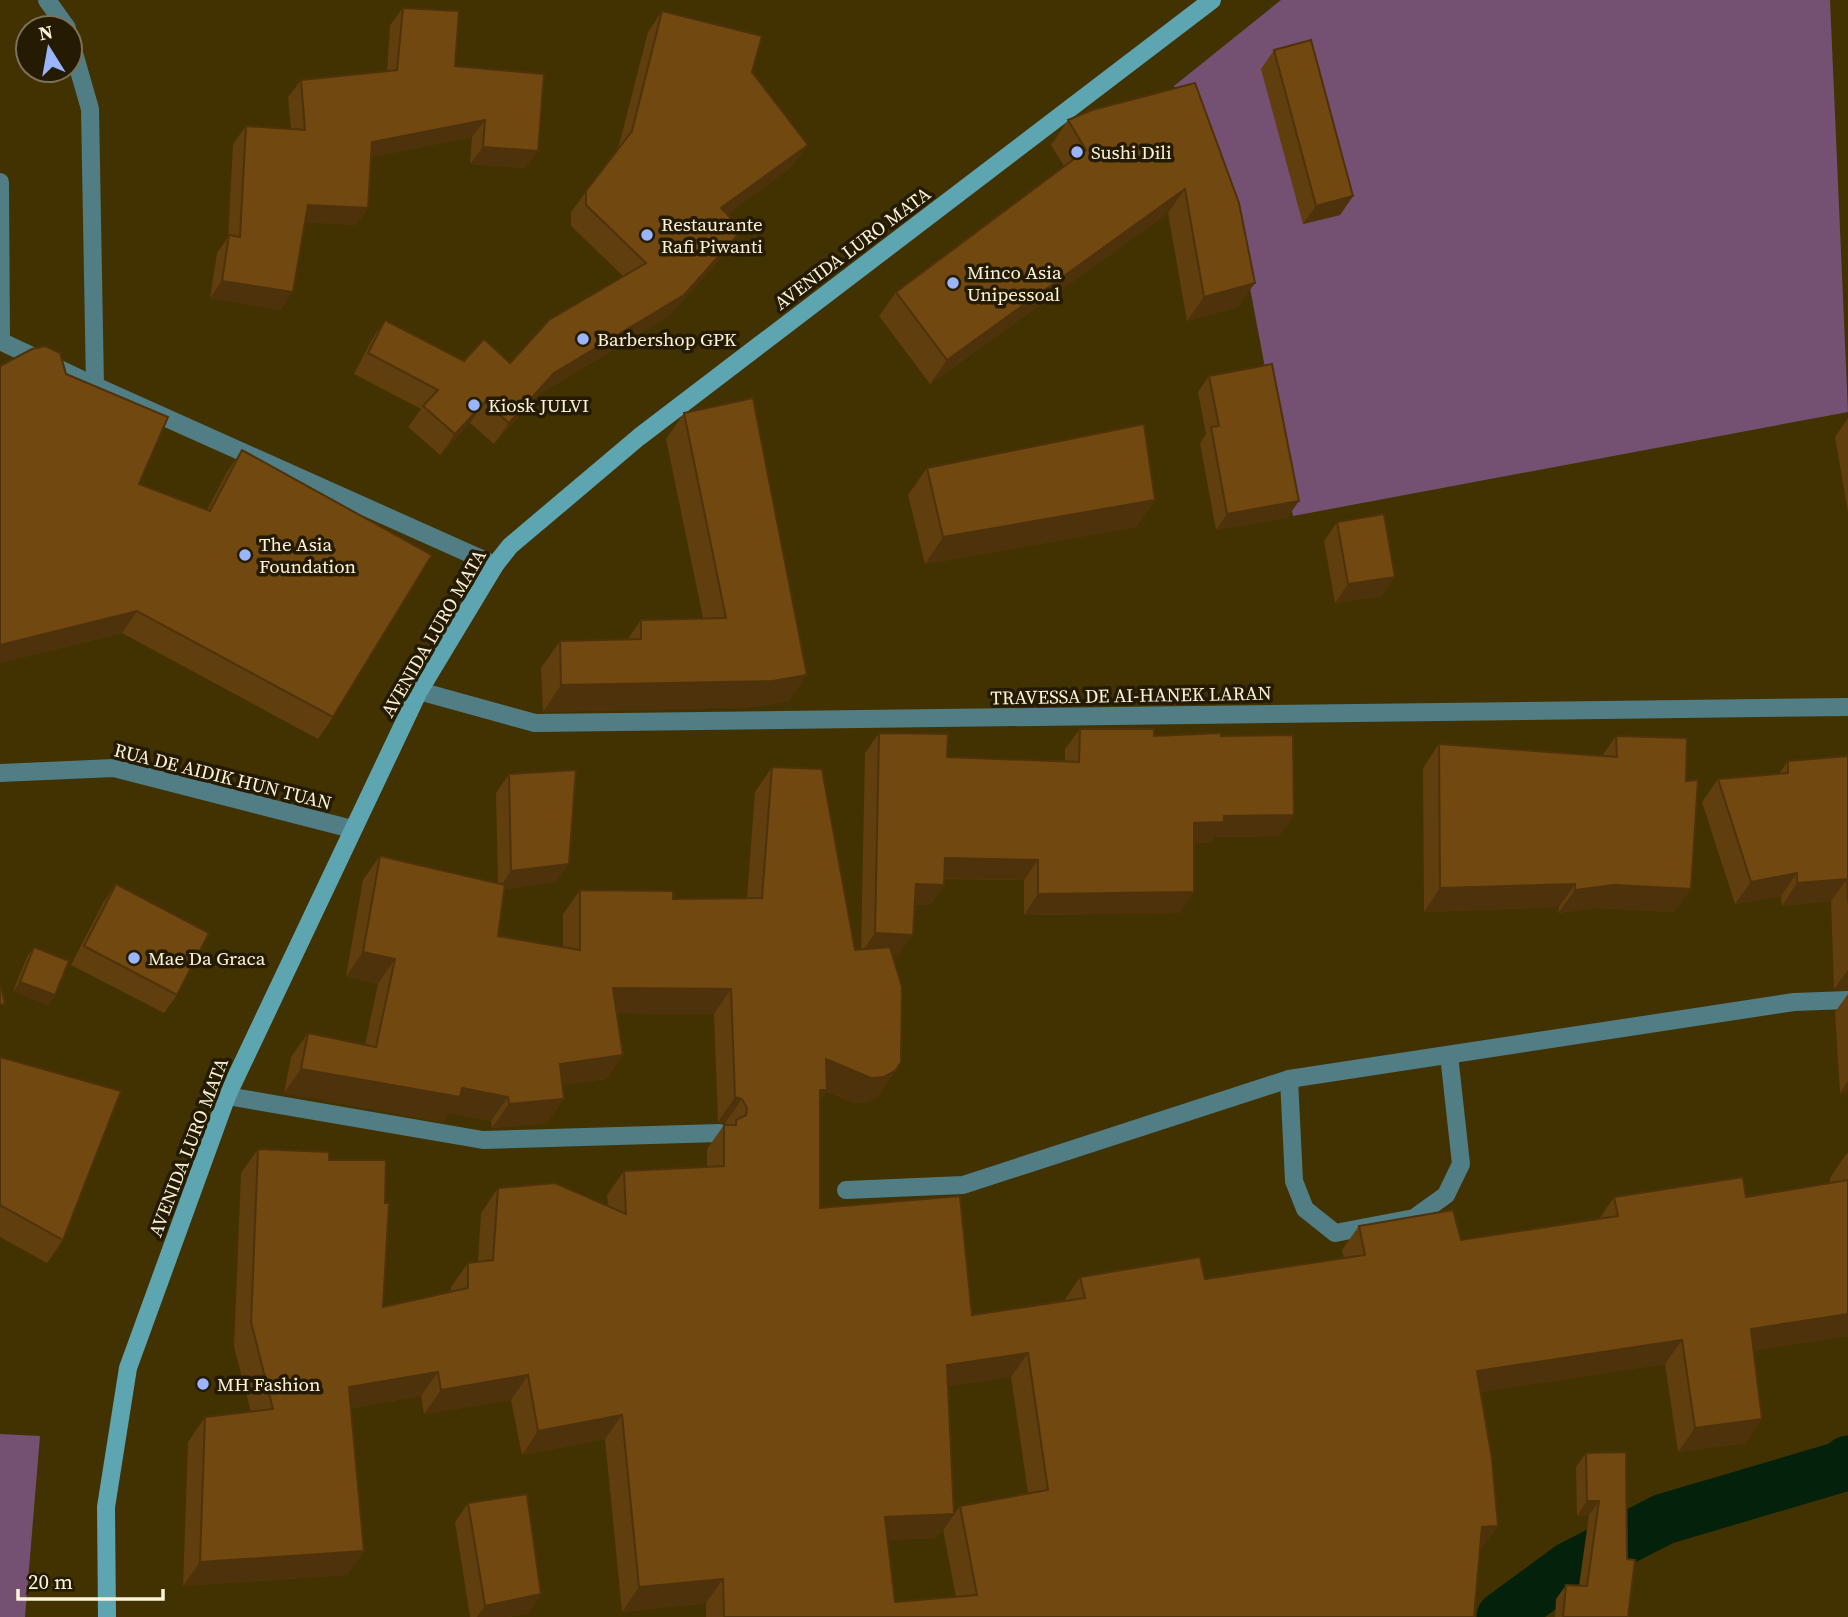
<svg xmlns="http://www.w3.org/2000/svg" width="1848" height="1617" viewBox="0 0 1848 1617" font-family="'Source Serif 4',serif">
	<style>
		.green { fill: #745172 }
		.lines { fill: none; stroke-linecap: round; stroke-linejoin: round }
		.canal { stroke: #04210b; stroke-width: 51 }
		.service { stroke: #517d84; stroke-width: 18 }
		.minor { stroke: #517d84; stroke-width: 18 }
		.secondary { stroke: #5da5b1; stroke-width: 18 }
		.wall { fill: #603e0e; fill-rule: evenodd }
		.shaded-wall { fill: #4e320b }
		.building { fill: #704810; stroke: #4e320b; stroke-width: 2; fill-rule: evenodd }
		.poi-dot { fill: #9bb5fd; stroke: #241b02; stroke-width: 2.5 }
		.labels { text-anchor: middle; stroke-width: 7; stroke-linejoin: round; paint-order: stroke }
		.poi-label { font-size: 19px; fill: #fcf3db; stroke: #241b02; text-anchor: start }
		.street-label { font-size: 19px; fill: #fcf3db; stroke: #241b02 }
	</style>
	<rect width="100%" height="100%" fill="#423201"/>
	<g class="green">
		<path d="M1281,0H1830L1848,412L1293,516L1240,235L1174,86Z"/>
		<path d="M0,1434L40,1436L25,1617H0Z"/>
	</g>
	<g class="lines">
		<path class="canal" d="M1502,1617L1570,1567L1664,1519L1840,1467L1848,1461"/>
		<g class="service">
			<path d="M0,182L1,341"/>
			<path d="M1289,1079L1294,1181L1305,1209L1335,1233L1414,1218L1446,1195L1461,1164L1449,1055"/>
			<path d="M846,1190L963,1185L1289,1079L1794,1002L1848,1000"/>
		</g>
		<g class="minor">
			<path d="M47,0L67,28"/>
			<path d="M70,39L90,109L95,386"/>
			<path d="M0,341L95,386L495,565"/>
			<path d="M419,691L535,723L1848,707"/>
			<path d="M0,773L114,768L352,829"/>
			<path d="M227,1096L483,1140L719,1133"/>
		</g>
		<path class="secondary" d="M107,1617L106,1507L128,1368L227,1096L419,691L495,565L510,546L639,437L1212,0"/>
	</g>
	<g class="wall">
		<path d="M403,8L455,66L538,151L525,168L470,164L472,137L371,157L368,208L355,225L305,222L281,310L210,298L217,253L228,237L233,144L246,126L291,129L288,97L301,80L387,71L390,25Z"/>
		<path d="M662,11L752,72L793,166L727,214L742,230L727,251L669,316L539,394L494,444L470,423L440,455L408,427L421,409L354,374L371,341L385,320L464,361L510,363L623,276L571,226V212L618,149L648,32Z"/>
		<path d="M1274,50L1353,196L1340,215L1303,224L1261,69Z"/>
		<path d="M1195,83L1238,307L1187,321L1168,213L930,384L879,316L896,292L1064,166L1051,145L1068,120Z"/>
		<path d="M0,366L66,374L139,484L207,510L227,472L242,450L333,717L318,739L122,633L0,663Z"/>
		<path d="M1209,376L1287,518L1216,530L1200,443L1206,434L1198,392Z"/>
		<path d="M684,413L789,701L755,707L543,712L541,668L560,641L627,640L641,620L703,618L666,439Z"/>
		<path d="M1848,418V512L1835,437Z"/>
		<path d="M927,468L1155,500L1136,527L925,564L908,495Z"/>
		<path d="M1337,522L1382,596L1335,603L1324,541Z"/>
		<path d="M1080,729L1154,736H1221L1294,815L1279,836L1214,837L1210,843H1194L1180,913L1024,915V880L945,879L944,885L930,905H915L898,955H892L878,1096L868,1102L854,1103L826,1091L820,1100V1208L972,1315L1064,1301L1080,1277L1205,1279L1344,1258L1342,1250L1359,1226L1461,1240L1599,1219L1614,1197H1746L1830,1183V1178L1846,1154L1848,1153V1336L1754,1350L1746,1443L1678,1452L1665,1364L1480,1392L1481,1550H1480L1474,1617H706V1603L622,1612L605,1439L522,1455L511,1400L424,1414L421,1396L351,1408L364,1551L347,1575L183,1586L188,1442L205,1417L251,1412L234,1347L241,1173L258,1149L329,1160L383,1307L451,1292V1287L468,1263L478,1262L481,1213L498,1188L608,1206L607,1195L624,1171L707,1167V1149L724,1125H726L725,1123L718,1122L714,1014L617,1013L623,1055L606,1079L562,1085L547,1123L492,1128L491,1121L449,1113L443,1122L284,1093L291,1057L308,1033L365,1045L378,984L346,976L363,880L380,856L498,883L496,793L509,774L556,882L504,889L498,936L563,947V914L580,890L673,899L747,898L755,792L772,767L855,950L861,949L865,753L879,733L947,757L1065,761V749ZM1011,1377L1028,1493L960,1506L943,1530L956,1597L895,1602L888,1540L937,1538L948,1386Z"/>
		<path d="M1616,736L1674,912L1597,908L1558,913L1559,907L1424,912L1423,768L1439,744L1602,756Z"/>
		<path d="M1848,756V990L1834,989L1831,901L1782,906L1781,896L1735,904L1702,802L1718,779L1779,774L1788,761Z"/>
		<path d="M116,884L177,995L164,1013L71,965L103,903Z"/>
		<path d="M34,947L55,995L48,1005L13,991L27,957Z"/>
		<path d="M1848,994V1092L1840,1093L1835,1012Z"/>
		<path d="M0,1057L63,1240L47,1263L0,1237Z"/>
		<path d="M1586,1453L1627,1559L1629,1600L1628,1617H1555L1556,1599L1566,1585L1579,1586L1589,1515L1577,1516L1576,1467Z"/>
		<path d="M468,1503L541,1594L528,1613L508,1617H470L455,1522Z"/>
	</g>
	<g class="shaded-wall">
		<path d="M485,120L472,137L360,159L372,142Z"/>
		<path d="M808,145L793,166L707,230L721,208Z"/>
		<path d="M483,147L538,151L525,168L470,164Z"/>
		<path d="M1185,189L1168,213L930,384L947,360Z"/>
		<path d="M1353,196L1340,215L1303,224L1316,206Z"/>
		<path d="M308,205L368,208L355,225L295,222Z"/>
		<path d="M742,230L727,251L669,316L539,394L494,444L509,423L554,373Z"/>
		<path d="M222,281L293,292L281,310L210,298Z"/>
		<path d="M1255,283L1238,307L1187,321L1204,297Z"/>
		<path d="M485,402L470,423L440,455L455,434Z"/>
		<path d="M1155,500L1136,527L925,564L943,537Z"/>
		<path d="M1299,501L1287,518L1216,530L1227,514Z"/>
		<path d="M1395,577L1382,596L1335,603L1348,584Z"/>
		<path d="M137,611L122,633L0,663V645Z"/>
		<path d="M807,675L789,701L755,707L543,712L561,685Z"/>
		<path d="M1294,815L1279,836L1214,837L1210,843L1180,844L1194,823L1224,816Z"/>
		<path d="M945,858L1038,860L1024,880L931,878Z"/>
		<path d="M569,864L556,882L498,890L511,871Z"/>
		<path d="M1797,873L1781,896L1735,904L1751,882Z"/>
		<path d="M1847,879L1831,901L1782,906L1797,883Z"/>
		<path d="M916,884L944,885L930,905H902Z"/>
		<path d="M1575,884L1559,907L1424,912L1440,888Z"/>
		<path d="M1614,885L1691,889L1674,912L1597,908L1558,913L1575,890Z"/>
		<path d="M1194,892L1180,913L1024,915L1038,894Z"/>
		<path d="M875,933L913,935L898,955L861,953Z"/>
		<path d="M363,952L395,959L378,984L346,976Z"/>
		<path d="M1848,970V990L1834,989Z"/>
		<path d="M20,982L55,995L48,1005L13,991Z"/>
		<path d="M613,988L731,989L714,1014L596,1013Z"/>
		<path d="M623,1055L606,1079L543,1088L560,1064Z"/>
		<path d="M826,1059L895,1071L878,1096L868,1102L854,1103L826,1091L810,1114Z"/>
		<path d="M301,1069L462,1088L508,1097L491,1121L449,1113L443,1122L284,1093Z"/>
		<path d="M1848,1081V1092L1840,1093Z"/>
		<path d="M735,1097L742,1099L725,1123L718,1122Z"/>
		<path d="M564,1099L547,1123L492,1128L509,1104Z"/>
		<path d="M1848,1314V1336L1734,1353L1751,1329Z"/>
		<path d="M1682,1340L1665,1364L1460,1395L1477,1371Z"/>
		<path d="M1028,1353L1011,1377L930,1389L947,1365Z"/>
		<path d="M438,1372L421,1396L332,1411L349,1387Z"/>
		<path d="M528,1375L511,1400L424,1414L441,1390Z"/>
		<path d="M622,1415L605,1439L522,1455L538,1431Z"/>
		<path d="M1762,1419L1746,1443L1678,1452L1695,1428Z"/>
		<path d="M1587,1501H1599L1589,1515L1577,1516Z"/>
		<path d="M954,1514L937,1538L869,1541L885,1517Z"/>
		<path d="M1498,1526L1481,1550L1465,1552L1482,1527Z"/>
		<path d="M364,1551L347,1575L183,1586L200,1562Z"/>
		<path d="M723,1579L706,1603L622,1612L639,1587Z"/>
		<path d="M541,1594L528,1613L508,1617H477L485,1606Z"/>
	</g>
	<g class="building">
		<path d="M403,8L459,11L455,66L544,74L538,151L483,147L485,120L372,142L368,208L308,205L293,292L222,281L229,235L240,237L246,126L305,130L301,80L397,70Z"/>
		<path d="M662,11L762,36L752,72L808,145L721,208L742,230L684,295L554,373L509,423L485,402L455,434L423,406L438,390L368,353L385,320L464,361L484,339L510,363L549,320L646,263L586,205V191L632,131Z"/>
		<path d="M1311,40L1353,196L1316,206L1274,50Z"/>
		<path d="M1195,83L1239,203L1255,283L1204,297L1185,189L947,360L896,292L1086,150L1068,120L1092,110Z"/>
		<path d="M45,346L60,353L66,374L168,417L139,484L210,511L242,450L432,555L333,717L137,611L0,645V366L32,349Z"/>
		<path d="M1272,364L1299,501L1227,514L1211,427L1219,426L1209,376Z"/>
		<path d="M753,398L807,675L773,681L561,685L560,641L641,639V620L726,618L684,413Z"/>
		<path d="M1144,424L1155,500L943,537L927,468Z"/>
		<path d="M1384,514L1395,577L1348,584L1337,522Z"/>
		<path d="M1080,729H1154V736L1221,733V736L1293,735L1294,815L1224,816V822L1194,823V892L1038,894V860L945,858L944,885L916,884L913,935L875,933L879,733L948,734L947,757L1079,762Z"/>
		<path d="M1616,736L1687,738L1686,781L1698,780L1691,889L1614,885L1575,890V884L1440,888L1439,744L1617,757Z"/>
		<path d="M1848,756V903L1847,879L1797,883V873L1751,882L1718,779L1788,773V761Z"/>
		<path d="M772,767L822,769L855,950L890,947L902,987L901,1062L895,1071L884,1077L871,1078L826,1059L827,1090H820V1208L960,1196L972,1315L1085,1298L1080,1277L1200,1257L1205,1279L1365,1255L1359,1226L1453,1210L1461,1240L1618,1216L1614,1197L1743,1177L1746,1197L1848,1180V1314L1751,1329L1762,1419L1695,1428L1682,1340L1477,1371L1492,1459L1498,1526L1482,1527L1474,1617H724L723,1579L639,1587L622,1415L538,1431L528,1375L441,1390L438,1372L349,1387L364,1551L200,1562L205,1417L273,1409L251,1322L258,1149L329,1152V1160H386L385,1203H389L383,1307L468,1288V1263L493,1260L498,1188L555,1183L626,1214L624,1171L724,1166V1125H736V1120L746,1115L747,1108L742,1099L735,1097L731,989L613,988L623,1055L560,1064L564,1099L509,1104L508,1097L462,1088L460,1097L301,1069L308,1033L376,1047L395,959L363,952L380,856L505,885L498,936L580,950V890L673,891V899L762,898ZM1028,1353L1048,1490L960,1506L977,1595L895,1602L885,1517L954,1514L947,1365Z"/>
		<path d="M576,770L569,864L511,871L509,774Z"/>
		<path d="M116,884L209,933L177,995L84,946Z"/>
		<path d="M34,947L69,961L55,995L20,982Z"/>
		<path d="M0,982L5,1004L0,1005Z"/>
		<path d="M0,1057L121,1091L63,1240L0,1205Z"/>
		<path d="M1626,1452L1627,1559L1635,1560L1628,1617H1563L1566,1585L1587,1586L1599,1501H1587L1586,1453Z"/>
		<path d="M527,1494L541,1594L485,1606L468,1503Z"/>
	</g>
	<g class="poi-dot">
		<circle cx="1077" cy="152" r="7"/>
		<circle cx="647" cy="235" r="7"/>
		<circle cx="953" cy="283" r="7"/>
		<circle cx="583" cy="339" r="7"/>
		<circle cx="474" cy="405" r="7"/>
		<circle cx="245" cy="555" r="7"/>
		<circle cx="134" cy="958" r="7"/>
		<circle cx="203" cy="1384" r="7"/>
	</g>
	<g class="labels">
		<g class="poi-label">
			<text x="1091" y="159">Sushi Dili</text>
			<text x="661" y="231">Restaurante<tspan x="661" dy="22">Rafi Piwanti</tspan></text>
			<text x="967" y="279">Minco Asia<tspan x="967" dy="22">Unipessoal</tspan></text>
			<text x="597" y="346">Barbershop GPK</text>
			<text x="488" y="412">Kiosk JULVI</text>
			<text x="259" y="551">The Asia<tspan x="259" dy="22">Foundation</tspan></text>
			<text x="148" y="965">Mae Da Graca</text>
			<text x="217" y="1391">MH Fashion</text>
		</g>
		<g class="street-label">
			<text transform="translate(852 248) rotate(-37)" y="7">AVENIDA LURO MATA</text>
			<text transform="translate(433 633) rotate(-60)" y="7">AVENIDA LURO MATA</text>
			<text transform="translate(1131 695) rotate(-1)" y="7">TRAVESSA DE AI-HANEK LARAN</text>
			<text transform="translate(223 776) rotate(14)" y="7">RUA DE AIDIK HUN TUAN</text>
			<text transform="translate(188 1147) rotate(-69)" y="7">AVENIDA LURO MATA</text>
		</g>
	</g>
	<g transform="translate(49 49) rotate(349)"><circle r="33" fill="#241b02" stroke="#7a7159" stroke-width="2"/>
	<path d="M0-5L12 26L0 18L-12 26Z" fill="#9bb5fd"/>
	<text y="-10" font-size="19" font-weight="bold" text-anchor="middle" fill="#fcf3db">N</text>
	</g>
	<path d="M18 1589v10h145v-10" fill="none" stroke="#fcf3db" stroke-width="3.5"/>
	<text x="28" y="1589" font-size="21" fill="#fcf3db" stroke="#241b02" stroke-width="5" paint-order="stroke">20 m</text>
</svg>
